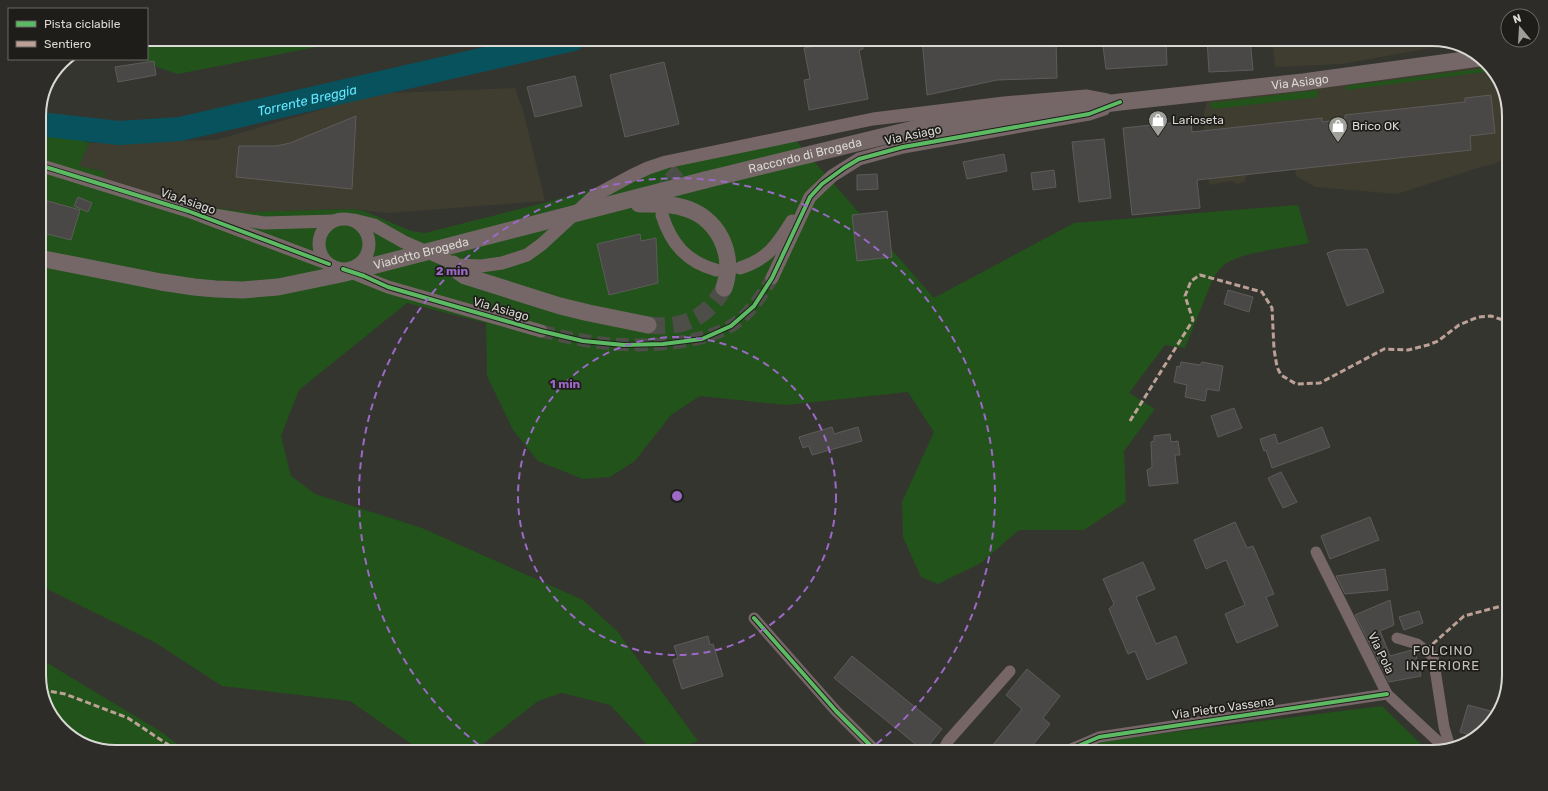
<svg xmlns="http://www.w3.org/2000/svg" width="1548" height="791" viewBox="0 0 1548 791" font-family="Rubik,sans-serif">
	<style>
		.built { fill: #3f3d30 }
		.green { fill: #21531a }
		.lines { fill: none; stroke-linecap: round; stroke-linejoin: round }
		.river { stroke: #07525d; stroke-width: 24 }
		.building { fill: #494847; stroke: #5d5c5a }
		.tertiary-tunnel { stroke: #4e4e49; stroke-width: 13; stroke-dasharray: 13 6; stroke-linecap: butt }
		.primary-tunnel { stroke: #4e4e49; stroke-width: 17; stroke-dasharray: 17 8; stroke-linecap: butt }
		.minor { stroke: #766667; stroke-width: 11 }
		.tertiary { stroke: #766667; stroke-width: 13 }
		.primary { stroke: #756767; stroke-width: 17 }
		.primary-bridge { stroke: #756767; stroke-width: 17 }
		.quiet { stroke: #bda197; stroke-width: 3; stroke-dasharray: 6 3; stroke-linecap: butt }
		.cycleway-casing { stroke: #1e1d1a; stroke-width: 6 }
		.cycleway { stroke: #5cba63; stroke-width: 4 }
		.ring { fill: none; stroke: #9c69c6; stroke-width: 2; stroke-dasharray: 7 5 }
		.labels { text-anchor: middle; stroke-width: 3.5; stroke-linejoin: round; paint-order: stroke }
		.street-label { font-size: 12px; fill: #dad9d4; stroke: #1e1d1a }
		.poi-label { font-size: 12px; fill: #dad9d4; stroke: #1e1d1a; text-anchor: start }
		.water-label { font-size: 13px; font-style: italic; fill: #64e7ff; stroke: #1e1d1a }
		.neighbourhood-label { font-size: 13px; letter-spacing: 1px; fill: #c3c1b8; stroke: #1e1d1a }
		.rim { fill: none; stroke: #dad9d4; stroke-width: 2 }
		.centre { fill: #9c69c6; stroke: #1e1d1a; stroke-width: 2 }
		.ring-label { font-size: 12px; text-anchor: middle; font-weight: bold; fill: #9c69c6; stroke: #1e1d1a; stroke-width: 3.5; stroke-linejoin: round; paint-order: stroke }
	</style>
	<rect width="100%" height="100%" fill="#353530"/>
	<g class="built">
		<path d="M1272,39H1432L1453,44L1342,64L1275,67Z"/>
		<path d="M1479,58L1496,73L1507,106L1509,151L1505,159L1492,165L1484,166L1397,194L1315,187L1296,176L1295,170L1247,175L1244,182L1237,184L1231,181L1209,185L1204,131V113L1209,92Z"/>
		<path d="M515,88L523,110L545,201L388,213L353,209L249,212L183,204L101,178L106,172L79,166L89,143L216,140L354,100L392,93Z"/>
	</g>
	<g class="green">
		<path d="M147,39H180L181,47L223,39H357L178,74L157,67L147,59Z"/>
		<path d="M1485,68V72L1346,90V86Z"/>
		<path d="M1318,90V97L1213,109L1210,103Z"/>
		<path d="M39,122L89,143L79,166L106,172L102,178L183,204L249,212L353,209L364,211L411,231L425,233L540,204L790,134L934,298L1074,223L1298,205L1309,243C1287,248 1238,252 1223,266C1218,270 1215,275 1212,281L1185,348L1165,345L1129,393L1155,409L1124,451L1126,502L1084,530H1019L981,563L938,584L921,577L903,537L902,502L934,432L908,392L786,405L700,396L671,415L635,461L610,477L583,479L538,461L513,430L487,376L486,323L407,303L299,390L281,436L291,476L315,494L422,528L583,600L617,631L698,741L677,748L651,749L610,705L562,693L538,701L473,752H423L350,701L222,686L156,643L39,585Z"/>
		<path d="M39,658L163,733L186,751L185,752H116L82,744L52,718L39,680Z"/>
		<path d="M1382,706L1429,752H1082L1095,742Z"/>
	</g>
	<g class="lines">
		<path class="river" id="s1" d="M39,124L119,133L180,129L573,39"/>
	</g>
	<g class="building">
		<path d="M853,39H861L863,49L859,50L868,99L809,110L804,80L810,79L804,48Z"/>
		<path d="M922,39H1056L1057,78L997,80L927,95Z"/>
		<path d="M1102,39H1166L1167,65L1106,69Z"/>
		<path d="M1207,39H1250L1253,70L1209,72Z"/>
		<path d="M154,61L156,75L118,82L115,67Z"/>
		<path d="M664,62L679,124L625,137L610,75Z"/>
		<path d="M575,76L582,106L535,117L527,87Z"/>
		<path d="M1491,95L1495,133L1470,136L1471,150L1197,180L1200,208L1132,215L1123,128L1191,121L1192,132L1322,118V122L1345,119V115L1465,102V98Z"/>
		<path d="M356,116L352,189L236,177L239,146H276L290,143Z"/>
		<path d="M1104,139L1111,198L1079,202L1072,142Z"/>
		<path d="M1004,154L1007,171L967,179L963,162Z"/>
		<path d="M1054,170L1056,187L1033,190L1031,173Z"/>
		<path d="M877,174L878,189L857,190V175Z"/>
		<path d="M78,197L92,203L88,212L74,206Z"/>
		<path d="M41,199L80,210L71,240L39,232V207Z"/>
		<path d="M887,211L892,257L857,261L852,215Z"/>
		<path d="M640,234L641,241L656,238L658,283L609,295L597,244Z"/>
		<path d="M1367,249L1384,292L1347,306L1327,253L1336,250Z"/>
		<path d="M1228,290L1253,297L1249,312L1224,304Z"/>
		<path d="M1181,362L1200,365L1202,362L1223,366L1219,391L1207,389L1205,401L1185,397L1187,385L1174,382L1177,366L1180,367Z"/>
		<path d="M1234,408L1242,428L1218,437L1211,416Z"/>
		<path d="M832,427L834,434L858,427L862,441L812,455L809,446L803,448L799,437Z"/>
		<path d="M1322,427L1330,447L1272,468L1266,450L1264,451L1260,439L1275,434L1278,444Z"/>
		<path d="M1170,434L1171,442L1178,441L1180,455H1175L1178,483L1149,486L1147,470L1152,467L1151,442L1154,441V436Z"/>
		<path d="M1281,472L1297,502L1283,508L1268,478Z"/>
		<path d="M1370,517L1379,540L1330,559L1321,536Z"/>
		<path d="M1235,522L1247,548L1253,546L1274,594L1266,597L1278,626L1237,643L1225,614L1245,605L1226,560L1206,569L1194,540Z"/>
		<path d="M1143,562L1155,589L1136,597L1156,644L1176,636L1187,663L1147,680L1135,651L1128,654L1109,609L1114,604L1103,579Z"/>
		<path d="M1385,569L1388,590L1345,594L1336,576Z"/>
		<path d="M1390,600L1394,625L1380,631L1390,656L1412,650L1415,651L1421,676L1389,682L1355,615Z"/>
		<path d="M1419,611L1423,623L1404,630L1399,617Z"/>
		<path d="M708,636L710,645L713,644L723,676L682,689L673,660L678,658L674,646Z"/>
		<path d="M852,656L942,729L924,751L834,678Z"/>
		<path d="M1027,669L1060,696L1043,718L1050,724L1027,752H987L1022,709L1006,695Z"/>
		<path d="M1468,705L1498,713L1477,737L1460,732Z"/>
	</g>
	<g class="lines">
		<g class="tertiary-tunnel">
			<path d="M662,196C665,182 671,177 682,167"/>
			<path d="M541,331C554,334 568,338 582,340C624,348 693,348 731,326C748,316 762,296 772,278"/>
		</g>
		<path class="primary-tunnel" d="M648,325C682,329 707,319 724,288"/>
		<g class="minor">
			<path d="M1316,552L1387,694L1445,748"/>
			<path d="M754,618L836,711L877,752"/>
			<path d="M1397,638L1417,644L1433,656L1444,727L1450,747"/>
			<path d="M942,752L948,741L1010,671"/>
			<path d="M1064,752L1099,737L1387,694"/>
		</g>
		<g class="tertiary">
			<path d="M39,165L188,211L329,264"/>
			<path d="M214,215L264,223L334,221"/>
			<path d="M662,215C671,244 687,262 716,270"/>
			<circle cx="344" cy="244" r="25"/>
			<path d="M354,220L374,225L404,242L457,265L481,266L502,263L527,255L542,244L594,196L631,176L648,168L666,162L873,119L1004,103L1086,96L1107,100"/>
			<path d="M740,268C767,260 778,244 792,221"/>
			<path d="M348,271L388,287L541,331"/>
			<path d="M772,278L810,197L832,176L859,159L903,147L1089,114L1104,109"/>
		</g>
		<g class="primary">
			<path id="s2" d="M705,180L918,128L1120,102L1303,82L1479,58"/>
			<path d="M453,264L458,271L465,276L560,306L589,313L648,325"/>
		</g>
		<g class="primary-bridge">
			<path d="M639,204C653,204 668,203 681,207C718,216 736,254 724,288"/>
			<path id="s3" d="M39,258L161,282L194,287L216,289L243,290L278,287L341,274L705,180"/>
		</g>
		<g class="quiet">
			<path d="M1130,421L1193,320L1185,296L1191,281L1200,275L1262,292L1272,308L1274,349L1277,367L1281,375L1296,384L1320,383L1384,349L1408,350L1428,345L1438,341L1459,325L1478,317L1491,316L1503,320L1509,327"/>
			<path d="M1426,650L1464,616L1509,604"/>
			<path d="M42,690L65,694L128,718L179,752"/>
		</g>
		<g class="cycleway-casing">
			<g id="cycleway">
				<path d="M39,165L188,211L329,264"/>
				<path d="M343,269L364,276L388,287L541,331L583,341L624,345L663,344L702,339L731,326L754,306L772,278L810,197L822,184L844,168L859,159L903,147L1089,114L1120,102"/>
				<path d="M754,618L836,711L877,752"/>
				<path d="M1064,752L1099,737L1387,694"/>
			</g>
		</g>
		<use href="#cycleway" class="cycleway"/>
	</g>
	<g class="ring">
		<circle cx="677" cy="496" r="159"/>
		<path d="M488 752A318 318 0 1 1 866 752"/>
	</g>
	<defs>
		<g id="shop-pin" transform="scale(1)"><path d="M0 17L-7.5 6A9.5 9.5 0 1 1 7.5 6Z" fill="#a0a09b" stroke="#1e1d1a"/><path d="M-5-2.5h2.3a2.7 3.5 0 0 1 5.4 0H5L5.5 6h-11ZM-1.5-2.5h3a1.5 2.3 0 0 0-3 0Z" fill="#fff"/></g>
	</defs>
	<g fill-rule="evenodd">
		<use href="#shop-pin" x="1158" y="120"/>
		<use href="#shop-pin" x="1338" y="126"/>
	</g>
	<g class="labels">
		<g class="street-label">
			<text dy="4" stroke="none"><textPath href="#s2" startOffset="604">Via Asiago</textPath></text>
			<text transform="translate(913 135) rotate(-12)" y="4">Via Asiago</text>
			<text dy="4" stroke="none"><textPath href="#s2" startOffset="103">Raccordo di Brogeda</textPath></text>
			<text transform="translate(188 201) rotate(19)" y="4">Via Asiago</text>
			<text dy="4" stroke="none"><textPath href="#s3" startOffset="389">Viadotto Brogeda</textPath></text>
			<text transform="translate(501 309) rotate(16)" y="4">Via Asiago</text>
			<text transform="translate(1381 653) rotate(64)" y="4">Via Pola</text>
			<text transform="translate(1223 708) rotate(-8)" y="4">Via Pietro Vassena</text>
		</g>
		<g class="poi-label">
			<text x="1172" y="124">Larioseta</text>
			<text x="1352" y="130">Brico OK</text>
		</g>
		<g class="water-label">
			<text dy="5" stroke="none"><textPath href="#s1" startOffset="272">Torrente Breggia</textPath></text>
		</g>
		<g class="neighbourhood-label">
			<text x="1443" y="655">FOLCINO<tspan x="1443" dy="15">INFERIORE</tspan></text>
		</g>
	</g>
	<path d="M0 0H1548V791H0ZM116 46H1432A70 70 0 0 1 1502 116V675A70 70 0 0 1 1432 745H116A70 70 0 0 1 46 675V116A70 70 0 0 1 116 46Z" fill="#2d2c29" fill-rule="evenodd"/>
	<path class="rim" d="M116 46H1432A70 70 0 0 1 1502 116V675A70 70 0 0 1 1432 745H116A70 70 0 0 1 46 675V116A70 70 0 0 1 116 46Z"/>
	<circle cx="677" cy="496" r="6" class="centre"/>
	<g class="ring-label">
		<text x="452" y="275">2 min</text>
		<text x="565" y="388">1 min</text>
	</g>
	<rect x="8" y="8" width="140" height="52" fill="#1e1d1a" stroke="#696864"/>
	<rect x="16" y="21" width="20" height="6" fill="#5cba63" stroke="#696864"/>
	<text x="44" y="28" font-size="12" fill="#dad9d4">Pista ciclabile</text>
	<rect x="16" y="41" width="20" height="6" fill="#bda197" stroke="#696864"/>
	<text x="44" y="48" font-size="12" fill="#dad9d4">Sentiero</text>
	<g transform="translate(1520 28) rotate(342)"><circle r="19" fill="#1e1d1a" stroke="#696864"/>
	<path d="M0-3L7 15L0 10L-7 15Z" fill="#a0a09b"/>
	<text y="-6" font-size="11" font-weight="bold" text-anchor="middle" fill="#dad9d4">N</text>
	</g>
</svg>
